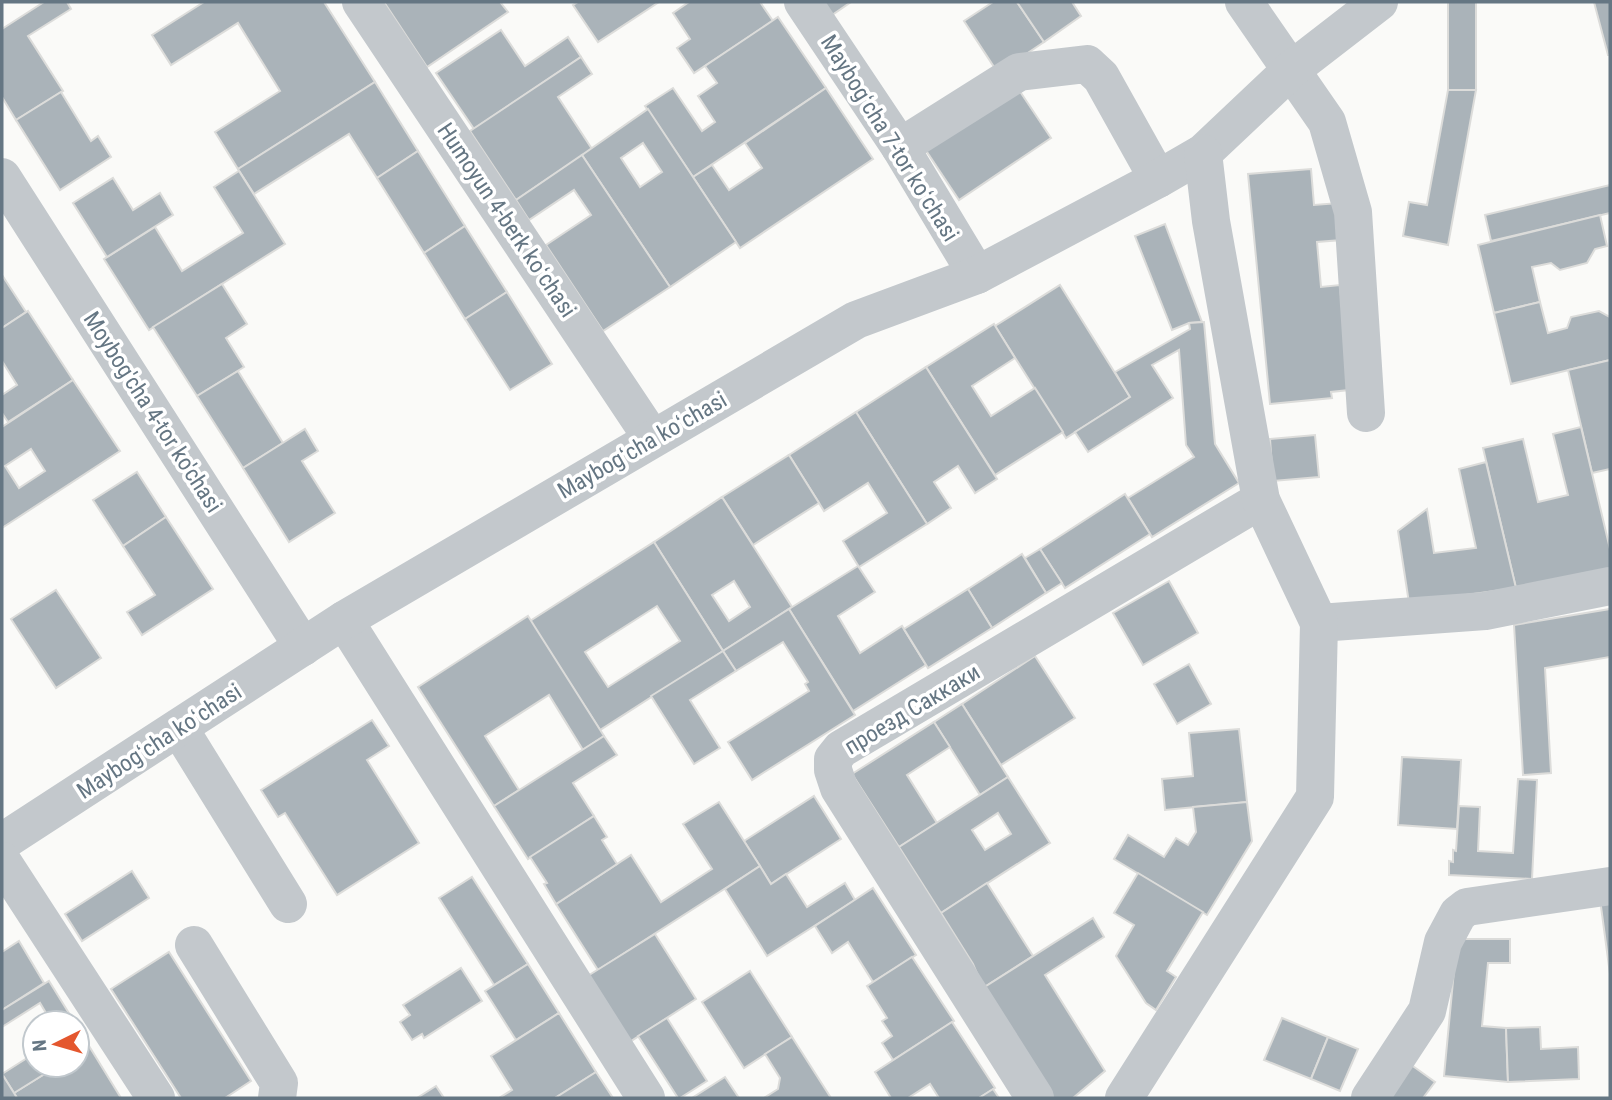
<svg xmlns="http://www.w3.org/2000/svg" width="1612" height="1100" viewBox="0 0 1612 1100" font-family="'Roboto Condensed',sans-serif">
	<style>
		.building { fill: #aab3b9; stroke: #dcdcda; stroke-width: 2; fill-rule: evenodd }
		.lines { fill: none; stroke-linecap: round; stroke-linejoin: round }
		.minor { stroke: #c3c8cc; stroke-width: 38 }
		.labels { text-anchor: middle; stroke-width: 7; stroke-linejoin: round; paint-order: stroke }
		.street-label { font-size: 23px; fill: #657683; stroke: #fff }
	</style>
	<rect width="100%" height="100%" fill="#fafaf8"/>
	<g class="building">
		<path d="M44,2H67L71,9L28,36L63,91L16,120L2,97V29Z"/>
		<path d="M204,2H324L375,82L238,169L215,132L280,91L238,23L171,65L152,35Z"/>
		<path d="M384,2H500L508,12L427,67Z"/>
		<path d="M578,2H659L598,42L573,5Z"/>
		<path d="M689,2H760L773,21L694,73L677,48L690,39L673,13Z"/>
		<path d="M823,2H851L832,15Z"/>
		<path d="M993,2H1017L1044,42L998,73L964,21Z"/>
		<path d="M1017,2H1072L1081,16L1044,42Z"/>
		<rect x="1448" y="2" width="28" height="88"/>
		<path d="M1594,2H1610V55H1608Z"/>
		<path d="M778,17L826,88L693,177L645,106L673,88L702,131L715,122L698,96L717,83L705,66Z"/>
		<path d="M501,30L525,66L568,37L581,57L474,129L436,73Z"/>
		<path d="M581,57L592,74L558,97L592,149L516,200L470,131Z"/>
		<path d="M375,82L418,151L377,178L349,134L254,194L238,169Z"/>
		<path d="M1017,87L1051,138L959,200L925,149Z"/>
		<path d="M826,88L873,159L740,248L693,177L712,165L729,190L762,168L745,143Z"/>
		<path d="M1448,90H1476L1448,245L1403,236L1409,202L1427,205Z"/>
		<path d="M61,92L91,141L98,136L111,157L60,190L16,120Z"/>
		<path d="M648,109L736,242L670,287L582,155ZM643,143L662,172L640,187L621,158Z"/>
		<path d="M418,151L465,226L424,253L377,178Z"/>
		<path d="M582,155L670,287L603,331L546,245L591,215L574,190L529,220L516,200Z"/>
		<path d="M1311,169L1314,205L1339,203L1342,240L1317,242L1321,287L1340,285L1349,390L1331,392L1332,398L1270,404L1248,174Z"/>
		<path d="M239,171L285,244L149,330L104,259L155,227L182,271L243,233L214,187Z"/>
		<path d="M113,178L133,210L160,193L173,215L107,257L73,203Z"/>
		<path d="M1610,185V213L1491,241L1485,215Z"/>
		<path d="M1600,215L1607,246L1595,249L1587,263L1560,270L1551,263L1532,267L1540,302L1494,313L1478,245Z"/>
		<path d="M1165,224L1202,322L1189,323L1172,330L1135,236Z"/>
		<path d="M465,226L507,292L465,319L424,253Z"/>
		<path d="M2,275L26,312L2,328Z"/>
		<path d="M222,284L247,324L226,338L244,367L197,396L153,327Z"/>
		<path d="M1060,285L1130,397L1066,438L995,326Z"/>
		<path d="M507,292L552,364L510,390L465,319Z"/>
		<path d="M1540,302L1548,333L1567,328L1571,317L1599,311L1610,317V360L1511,384L1494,313Z"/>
		<path d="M28,311L73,380L8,422L2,413V395L17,385L2,361V328Z"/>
		<path d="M1204,322L1215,444L1239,483L1152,537L1128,498L1194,457L1186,445L1179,350L1152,365L1173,398L1088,452L1075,432L1130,397L1115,372L1190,329L1189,323Z"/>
		<path d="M994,324L1015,358L972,386L991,416L1035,388L1063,432L995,475L926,367Z"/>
		<path d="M1610,360V469L1592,473L1568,370Z"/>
		<path d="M926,367L997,479L975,493L958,466L934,482L951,508L927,524L856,412Z"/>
		<path d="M238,371L283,443L243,468L197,396Z"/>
		<path d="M73,380L120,451L2,528V427ZM31,449L45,471L19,488L5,466Z"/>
		<path d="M856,412L927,524L859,567L843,541L887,513L868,483L824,511L789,455Z"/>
		<path d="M1581,427L1610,549V575L1518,597L1483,448L1523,439L1538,502L1568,495L1553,434Z"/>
		<path d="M305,429L318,451L302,461L335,513L289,542L243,468Z"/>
		<path d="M1315,435L1319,477L1273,481L1270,439Z"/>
		<path d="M789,455L819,503L753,545L722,497Z"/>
		<path d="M1486,462L1516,588L1409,603L1398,531L1427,509L1434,553L1476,548L1459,469Z"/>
		<path d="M137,472L166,517L123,546L93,500Z"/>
		<path d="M1125,494L1150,534L1065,588L1040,549Z"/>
		<path d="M722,497L792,607L723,651L654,542ZM734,581L750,607L729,621L712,595Z"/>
		<path d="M166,517L213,589L142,635L127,612L155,595L123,546Z"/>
		<path d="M654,542L723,651L600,730L530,621ZM657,606L680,641L608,687L585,652Z"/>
		<path d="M1040,549L1062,583L1046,593L1025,558Z"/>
		<path d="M1022,554L1046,593L992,628L968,589Z"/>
		<path d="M858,566L875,592L838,616L860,653L902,626L926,665L853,711L789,609Z"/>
		<path d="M1169,581L1198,633L1143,665L1113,613Z"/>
		<path d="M968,589L992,628L928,668L904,629Z"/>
		<path d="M56,590L101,658L56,688L11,619Z"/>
		<path d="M789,609L855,715L752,780L728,742L809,691L805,684L808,682L783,642L736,671L723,651Z"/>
		<path d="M1610,609V657L1545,668L1551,773L1523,775L1514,625Z"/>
		<path d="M528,616L604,736L583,750L549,695L485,736L519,790L494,806L418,687Z"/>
		<path d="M723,651L736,671L690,700L720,748L694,764L651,696Z"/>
		<path d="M1035,656L1075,718L1001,765L962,704Z"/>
		<path d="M1189,664L1211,704L1177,724L1154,684Z"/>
		<path d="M962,704L1008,777L980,795L934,722Z"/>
		<path d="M372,720L389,746L367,760L419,843L337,895L285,813L278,817L261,790Z"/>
		<path d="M934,722L950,747L907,775L937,823L899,847L852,774Z"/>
		<path d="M1239,729L1247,802L1165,810L1162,779L1193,776L1189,733Z"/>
		<path d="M604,736L617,755L573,783L594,816L528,859L494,806Z"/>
		<path d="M1402,757L1461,760L1457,829L1398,825Z"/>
		<path d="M1008,777L1050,843L941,913L899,847ZM998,813L1011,834L985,850L972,830Z"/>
		<path d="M1518,779L1537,780L1532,879L1449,875V861L1453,862V850L1456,851L1459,806L1480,807L1478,851L1513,853Z"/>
		<path d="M814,796L841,839L771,884L744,841Z"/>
		<path d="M719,802L760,866L598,970L556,904L631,855L661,902L712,869L683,824Z"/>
		<path d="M1247,802L1252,841L1207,915L1114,859L1128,835L1164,857L1176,838L1188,845L1196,832L1193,807Z"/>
		<path d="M594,816L607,837L602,840L617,864L556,904L544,884L547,883L530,857Z"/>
		<path d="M760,866L771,884L786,874L807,907L845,883L855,900L767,956L725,889Z"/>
		<path d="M132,871L149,898L82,941L65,914Z"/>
		<path d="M1138,873L1203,912L1167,971L1176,977L1156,1010L1146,1003L1116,956L1134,925L1114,913Z"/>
		<path d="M472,877L528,964L494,985L439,898Z"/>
		<path d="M987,883L1033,956L983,988L973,964L941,913Z"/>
		<path d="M873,888L916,955L873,982L848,942L832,953L815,926Z"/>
		<path d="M1610,897V974L1600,899Z"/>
		<path d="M1093,918L1104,937L1045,975L1105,1071L1073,1098H1053L983,988Z"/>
		<path d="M655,934L696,999L628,1043L586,977Z"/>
		<path d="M1457,939H1510V963H1488L1482,1026L1506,1028L1508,1082L1444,1076Z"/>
		<path d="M19,941L44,983L2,1010V952Z"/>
		<path d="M169,952L251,1081L225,1098H181L111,989Z"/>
		<path d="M912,957L954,1021L893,1060L882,1043L892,1036L882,1021L887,1018L867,986Z"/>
		<path d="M528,964L559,1013L516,1040L485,991Z"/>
		<path d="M461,968L482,1001L424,1038L422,1034L412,1040L400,1022L410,1015L403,1005Z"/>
		<path d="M750,971L792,1037L744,1068L702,1002Z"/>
		<path d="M49,981L75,1023H52L40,1003L2,1027V1010Z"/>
		<path d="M559,1013L596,1072L555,1098H499L512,1090L491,1056Z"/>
		<path d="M667,1018L707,1081L680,1098H678L638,1036Z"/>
		<path d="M1282,1018L1328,1037L1311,1079L1264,1060Z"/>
		<path d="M952,1022L995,1088L979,1098H939L930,1084L908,1098H891L875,1072Z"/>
		<path d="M77,1026L89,1046L77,1054Z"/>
		<path d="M1540,1027L1541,1049L1578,1047L1579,1079L1508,1082L1506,1028Z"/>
		<path d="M792,1037L831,1098H764L778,1089L780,1078L765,1054Z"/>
		<path d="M1328,1037L1358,1049L1340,1091L1311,1079Z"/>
		<path d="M89,1046L121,1098H17L14,1093L59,1065H77V1054Z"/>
		<path d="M35,1053V1065H59L14,1093L2,1074Z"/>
		<path d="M1410,1064L1435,1082L1423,1098H1387Z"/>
		<path d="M596,1072L613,1098H555Z"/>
		<path d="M2,1074L14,1093L17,1098H2Z"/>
		<path d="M725,1077L739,1098H692Z"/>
		<path d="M436,1086L444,1098H417Z"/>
		<path d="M993,1089L999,1098H979Z"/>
	</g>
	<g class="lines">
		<g class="minor">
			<path d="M361,2L652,438"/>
			<path d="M803,2L900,147L977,275"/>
			<path d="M1244,2L1327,122L1353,212L1366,413"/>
			<path d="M900,147L1019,72L1087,64L1101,77L1158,179"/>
			<path d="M2,177L303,647"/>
			<path d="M344,620L646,1098"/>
			<path d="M1319,623L1485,611L1610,586"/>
			<path d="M179,728L288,904"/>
			<path d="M2,842L344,620L856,320L977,275L1158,179L1203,153L1291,70L1379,2"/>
			<path d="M2,861L156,1098"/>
			<path d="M194,945L279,1083L277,1098"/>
			<path d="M1035,1098L839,788L833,770V759L841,749L1261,500"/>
			<path d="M1124,1098L1315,797L1319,623L1261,500L1211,221L1203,153"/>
			<path d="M1370,1098L1427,1011L1443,942L1458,914L1467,907L1610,886"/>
		</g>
	</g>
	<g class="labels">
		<g class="street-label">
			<text transform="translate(890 138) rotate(58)" y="8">Maybogʻcha 7-tor koʻchasi</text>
			<text transform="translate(507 220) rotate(56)" y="8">Humoyun 4-berk koʻchasi</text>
			<text transform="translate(153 412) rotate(57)" y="8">Moybog'cha 4-tor ko'chasi</text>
			<text transform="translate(642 445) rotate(-30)" y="8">Maybogʻcha koʻchasi</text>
			<text transform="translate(912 709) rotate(-31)" y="8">проезд Саккаки</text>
			<text transform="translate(159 741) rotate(-33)" y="8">Maybogʻcha koʻchasi</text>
		</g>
	</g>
	<rect width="1612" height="1100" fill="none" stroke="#657683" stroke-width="7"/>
	<g transform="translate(56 1044) rotate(265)"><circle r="33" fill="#ffffff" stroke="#c1c8cd" stroke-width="2"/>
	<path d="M0-5L12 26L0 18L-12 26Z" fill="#e4572e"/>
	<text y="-10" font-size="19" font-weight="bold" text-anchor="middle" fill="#657683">N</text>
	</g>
</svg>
